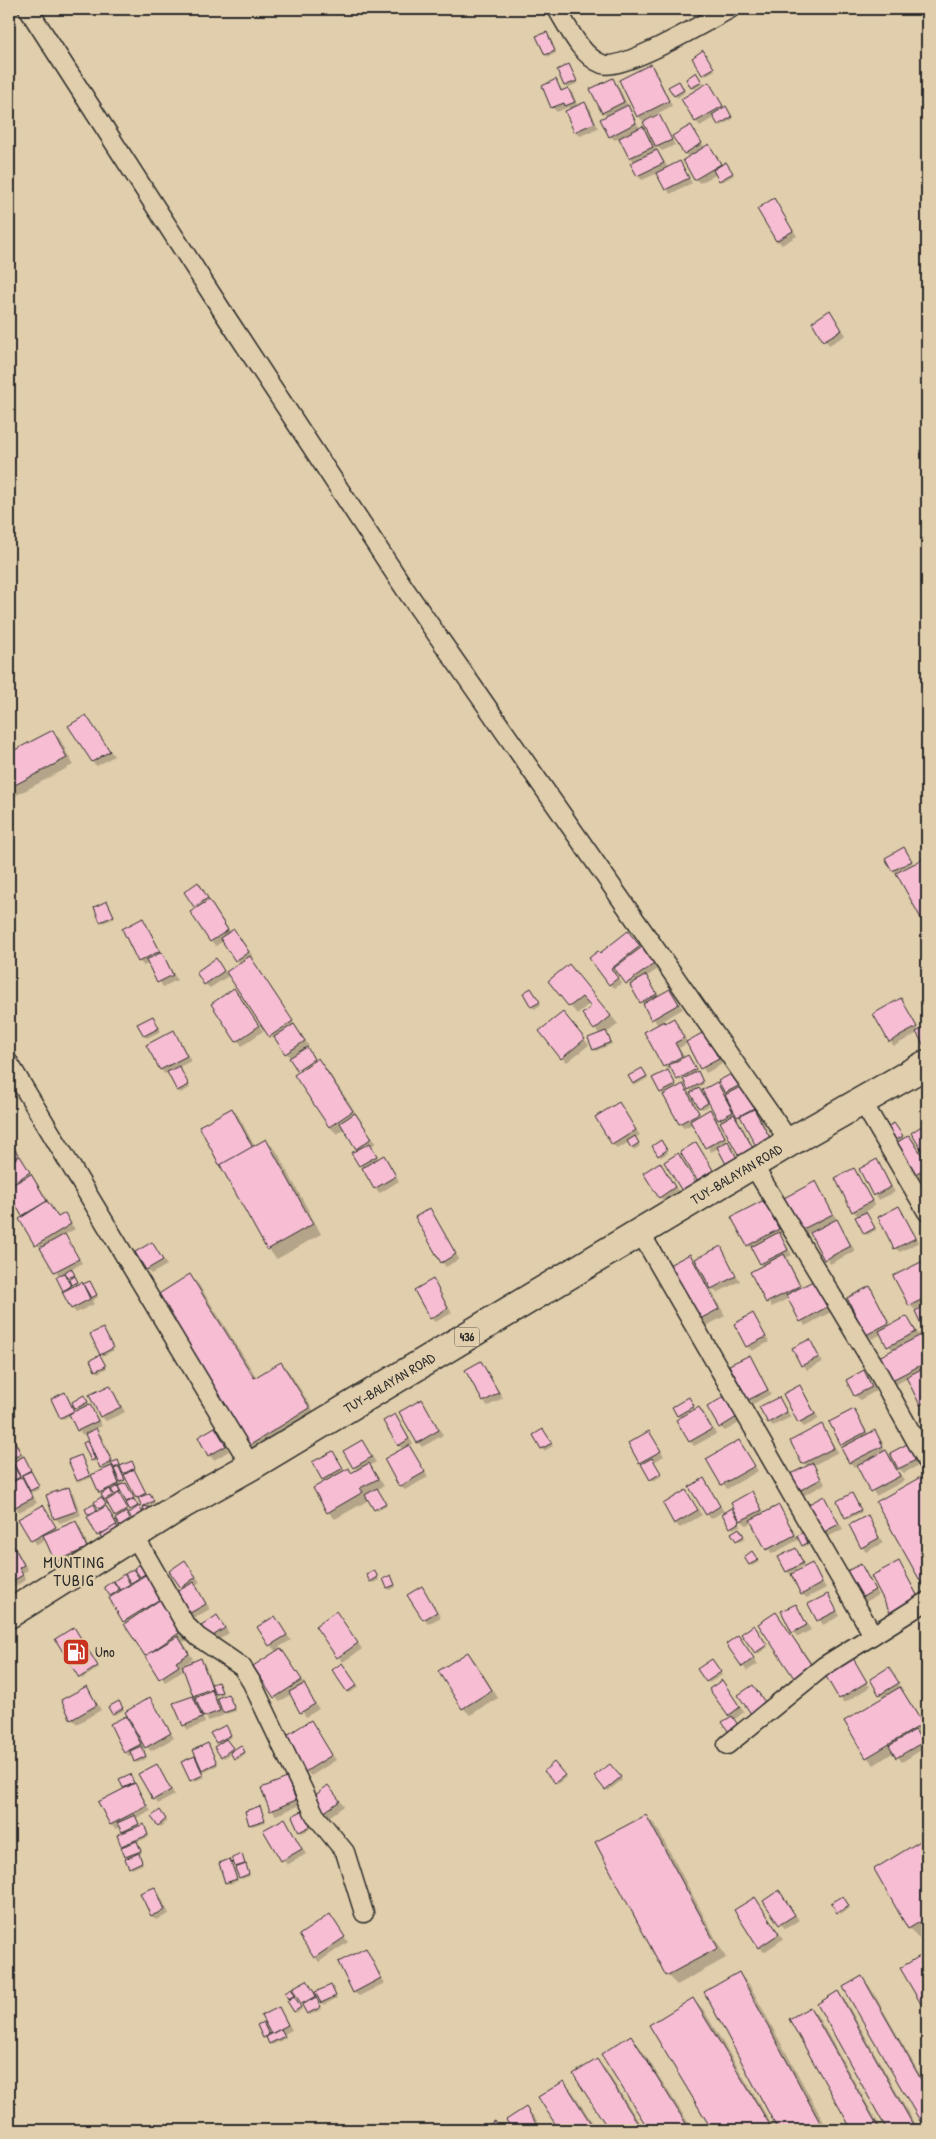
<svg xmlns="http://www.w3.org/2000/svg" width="936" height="2139" viewBox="0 0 936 2139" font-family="'Patrick Hand',sans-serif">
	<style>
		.shadow { fill: #0003; fill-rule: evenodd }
		.building { fill: #f6bdd3; stroke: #2b2b2b }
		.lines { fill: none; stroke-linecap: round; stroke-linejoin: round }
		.street-casing { stroke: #2b2b2b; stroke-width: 21 }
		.primary-casing { stroke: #2b2b2b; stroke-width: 31 }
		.street { stroke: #e1ceac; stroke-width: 18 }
		.primary { stroke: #e1ceac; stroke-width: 28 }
		.labels { text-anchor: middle; stroke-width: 4.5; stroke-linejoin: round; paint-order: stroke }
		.shield { fill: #e1ceac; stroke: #625c52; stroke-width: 1 }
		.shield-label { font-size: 12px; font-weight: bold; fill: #2b2b2b }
		.street-label { font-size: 14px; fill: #2b2b2b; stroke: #e1ceac }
		.poi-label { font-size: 14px; fill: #2b2b2b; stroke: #e1ceac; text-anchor: start }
		.quarter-label { font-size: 16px; letter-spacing: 1px; fill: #2b2b2b; stroke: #e1ceac }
	</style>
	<rect width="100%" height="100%" fill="#e1ceac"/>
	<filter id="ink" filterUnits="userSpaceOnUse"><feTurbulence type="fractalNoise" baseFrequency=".02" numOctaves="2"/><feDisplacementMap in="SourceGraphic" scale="10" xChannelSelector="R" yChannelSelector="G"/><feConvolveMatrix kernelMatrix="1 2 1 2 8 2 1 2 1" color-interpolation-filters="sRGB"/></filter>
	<g filter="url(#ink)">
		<g class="shadow">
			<path d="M548,35L556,53L548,57L538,37Z"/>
			<path d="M705,54L715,70L705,76L703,74Z"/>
			<path d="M569,65L578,83L567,88L558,70Z"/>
			<path d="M650,66L655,70L672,106L643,121L638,116Z"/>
			<path d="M698,76L703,84L694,89L692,87Z"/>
			<path d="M612,79L617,84L640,129L642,128L647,132L668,168L680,162L692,183L670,194L658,173L642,180L638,176L632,163L634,162L620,138L615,140L610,136L607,117L603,112Z"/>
			<path d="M556,81L563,91L568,89L573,94L578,107L585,104L590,108L598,128L580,136L575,132L567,112L571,110L568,107L557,112L552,107Z"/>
			<path d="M708,84L733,119L721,126L715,117L700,126L696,121Z"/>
			<path d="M680,85L685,92L677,98L670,88Z"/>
			<path d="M659,116L675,145L662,151L657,147Z"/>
			<path d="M691,126L705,148L709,146L723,166H728L734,175L722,182L717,174L700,183L695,179L689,158L685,154Z"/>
			<path d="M773,200L797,236L782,245L777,240Z"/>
			<path d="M830,312L846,335L829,345L813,322Z"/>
			<path d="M86,716L114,756L97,766L92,762Z"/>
			<path d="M52,732L60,739L73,765L9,799V755Z"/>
			<path d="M906,850L913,863L895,873L886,858Z"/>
			<path d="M925,859L927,862V925L898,874Z"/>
			<path d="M200,886L231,933L234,931L239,936L253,957L251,959L309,1046L306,1048L316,1062L318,1060L325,1067L376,1143L371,1146L379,1159L383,1157L388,1161L399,1181L380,1193L375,1188L353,1153L359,1150L345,1129L337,1134L330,1127L295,1075L301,1072L278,1042L270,1036L230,975L210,988L205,984L216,960L226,973L240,964L223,941L216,946L211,941L192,912L197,909L195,906Z"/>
			<path d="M107,902L115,918L103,923L95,907Z"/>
			<path d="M143,919L177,980L163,987L149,963L144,966L139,961L123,929Z"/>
			<path d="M632,937L658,969L646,977L659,996L670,990L683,1009L662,1021L665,1025L673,1020L688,1043L709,1038L722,1064L706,1073L688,1043L679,1048L685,1058L688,1056L690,1058L704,1084L697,1088L709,1106L702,1109L684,1079L680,1081L672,1068L668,1070L664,1066L658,1025L632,987L618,972L615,974L622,983L615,988L610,984L600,955Z"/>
			<path d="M569,965L618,1024L607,1033L612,1044L596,1051L594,1049L600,1035L583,1014L592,1007L589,1004L577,1014L549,981Z"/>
			<path d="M234,990L263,1031L242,1046L213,1004Z"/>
			<path d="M533,992L541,1005L534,1009L524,994Z"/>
			<path d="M901,1000L920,1032L927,1028V1049L918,1033L894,1046L890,1041Z"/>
			<path d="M153,1017L161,1031L147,1038L145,1036Z"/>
			<path d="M567,1018L589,1045L567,1062L562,1058Z"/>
			<path d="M174,1032L191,1061L179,1067L190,1088L180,1093L169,1072L165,1074L161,1070Z"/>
			<path d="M644,1071L648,1078L636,1085L630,1076Z"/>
			<path d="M669,1073L677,1088L682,1085L687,1090L701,1116L710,1111L715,1116L739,1162L719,1148L711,1152L693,1124L684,1128L680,1124L653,1079Z"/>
			<path d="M735,1076L746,1092L774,1143L762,1150L744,1120L736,1115L757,1153L744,1160L719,1119L717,1083L724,1091Z"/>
			<path d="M619,1104L640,1135L635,1138L640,1146L634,1150L629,1142L617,1149L613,1144Z"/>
			<path d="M232,1109L239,1117L255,1147L266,1141L276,1150L321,1234L277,1259L268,1249Z"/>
			<path d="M925,1125L927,1127V1156L913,1133Z"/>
			<path d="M896,1126L904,1139L909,1136L914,1141L927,1162V1174L918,1180L894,1142Z"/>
			<path d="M9,1138L59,1218L64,1215L75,1229L64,1235L82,1263L71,1270L79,1285L89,1282L98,1297L92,1301L94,1304L76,1313L72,1308L60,1277L20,1219L24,1217L9,1192L12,1187L9,1183Z"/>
			<path d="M663,1144L668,1153L661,1157L659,1155Z"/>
			<path d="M696,1144L716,1175L702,1184L698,1179Z"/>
			<path d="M877,1161L895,1192L879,1200L861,1169Z"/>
			<path d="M660,1164L679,1192L664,1201L660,1197Z"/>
			<path d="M854,1170L875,1206L865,1212L876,1230L867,1235L859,1217L853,1211Z"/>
			<path d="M816,1183L855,1251L830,1264L811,1232L805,1235L800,1231Z"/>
			<path d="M764,1201L783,1234L780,1235L792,1255L786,1258L803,1288L813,1283L831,1312L805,1326L789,1298L772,1307L752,1273L764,1266L753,1249L748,1245Z"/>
			<path d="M899,1207L919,1242L900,1252L895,1248Z"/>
			<path d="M430,1210L459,1259L446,1267L442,1262Z"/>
			<path d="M152,1243L167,1265L151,1274L147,1270Z"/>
			<path d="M720,1247L740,1281L717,1293L710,1287L725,1316L704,1327L697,1320L690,1256L695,1260Z"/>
			<path d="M925,1261L927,1264V1303L915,1310L910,1305Z"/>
			<path d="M190,1276L199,1285L257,1378L281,1363L290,1373L318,1418L257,1456L248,1446Z"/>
			<path d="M432,1281L452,1313L435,1322L431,1318Z"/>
			<path d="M869,1287L891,1326L907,1317L927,1346L926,1408L908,1378L895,1385L891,1381L893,1351L882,1334L872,1339L867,1334Z"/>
			<path d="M753,1315L769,1342L752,1351L747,1346Z"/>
			<path d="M105,1331L114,1350L103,1356L101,1354Z"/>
			<path d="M810,1341L823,1362L807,1370L794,1349Z"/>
			<path d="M749,1356L771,1394L753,1404L749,1399Z"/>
			<path d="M102,1359L107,1368L98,1373L91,1361Z"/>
			<path d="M481,1363L503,1398L488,1406L484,1402Z"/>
			<path d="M864,1372L876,1391L860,1400L855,1395Z"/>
			<path d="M110,1386L125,1412L106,1421L101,1416Z"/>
			<path d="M800,1386L819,1419L804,1427L799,1422Z"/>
			<path d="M66,1395L75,1413L79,1411L76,1408L84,1397L86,1398L102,1426L95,1429L101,1435L114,1463L117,1461L121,1467L131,1463L148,1499L151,1496L155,1503L145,1508L146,1513L126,1475L121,1467L119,1469L124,1483L144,1515L143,1524L135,1508L131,1509L123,1493L119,1495L129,1512L125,1514L133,1525L103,1540L98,1535L89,1514L95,1507L98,1512L101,1510L96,1502L104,1497L93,1477L80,1482L78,1480L70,1461L81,1456L91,1477L105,1470L98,1460L94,1462L92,1460L87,1443L93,1448L86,1433L83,1435L78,1430L71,1415L63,1419L61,1417ZM115,1493L117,1496L114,1498L112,1494ZM107,1501L118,1518L115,1520L106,1507L104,1503Z"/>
			<path d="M725,1397L741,1422L725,1431L720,1427Z"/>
			<path d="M689,1398L696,1410L699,1408L704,1413L716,1434L694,1446L690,1441L678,1416Z"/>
			<path d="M779,1398L791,1417L773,1426L769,1422Z"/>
			<path d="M422,1401L443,1435L422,1447L418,1442Z"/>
			<path d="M854,1410L869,1435L875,1432L879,1436L885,1451L894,1460L909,1444L921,1464L904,1473L895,1465L904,1481L876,1496L858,1465L854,1467L850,1462L842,1444Z"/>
			<path d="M395,1415L413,1444L409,1446L428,1477L405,1490L400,1486L403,1450L399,1445Z"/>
			<path d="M822,1426L838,1452L814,1465L825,1484L803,1496L798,1491L807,1467L791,1441Z"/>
			<path d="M215,1429L229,1451L214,1460L209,1455Z"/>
			<path d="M543,1430L553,1446L544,1451L534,1435Z"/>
			<path d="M649,1432L664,1456L654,1462L662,1476L653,1481L629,1444Z"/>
			<path d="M12,1437L16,1442L40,1489L33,1492L29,1488L37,1503L19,1512L9,1497V1439ZM16,1464L27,1483V1484L20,1479L13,1465Z"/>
			<path d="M739,1441L758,1471L727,1489L708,1460Z"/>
			<path d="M362,1442L376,1462L370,1466L384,1486L377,1490L387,1505L377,1511L369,1500L335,1519L328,1512L326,1482L323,1479L333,1452L345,1471L349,1469L353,1473L357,1471L345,1452Z"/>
			<path d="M926,1476L927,1477V1591L878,1502Z"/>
			<path d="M704,1480L725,1513L734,1511L741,1525L733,1529L722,1512L711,1519L707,1514Z"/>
			<path d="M68,1489L73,1493L81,1515L60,1523L55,1518Z"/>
			<path d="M686,1492L702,1515L680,1528L675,1523Z"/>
			<path d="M752,1493L765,1514L779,1506L797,1537L807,1532L813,1542L804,1547L800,1539L772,1554L753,1522L746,1525L739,1518Z"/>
			<path d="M854,1496L862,1512L848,1519L838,1501Z"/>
			<path d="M824,1497L843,1529L826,1538L821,1533Z"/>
			<path d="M43,1506L58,1530L76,1522L80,1527L91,1553L61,1566L56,1561L47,1539L37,1545L20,1520Z"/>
			<path d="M868,1517L883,1543L866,1552L862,1547Z"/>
			<path d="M741,1531L745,1539L739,1542L733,1533Z"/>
			<path d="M9,1541L14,1545L28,1570L22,1573L26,1580L12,1588L9,1585Z"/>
			<path d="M797,1552L804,1565L789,1574L780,1558Z"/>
			<path d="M754,1555L759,1562L752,1566L750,1564Z"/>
			<path d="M185,1562L200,1582L195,1585L210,1609L189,1621L184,1589L182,1587Z"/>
			<path d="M143,1563L189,1639L183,1642L193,1659L180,1667L183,1671L165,1682L124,1621L111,1595L113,1583L119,1589L116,1581L126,1578L131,1586L134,1584L127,1574Z"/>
			<path d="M899,1563L923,1604L896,1618Z"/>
			<path d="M812,1565L826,1588L807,1598L802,1594Z"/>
			<path d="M861,1565L878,1595L862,1604L844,1574Z"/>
			<path d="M376,1573L379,1580L373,1583L371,1581Z"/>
			<path d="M391,1577L396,1587L390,1590L388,1588Z"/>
			<path d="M421,1588L441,1617L428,1624L424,1619Z"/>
			<path d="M828,1595L840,1616L823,1625L810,1604Z"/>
			<path d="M795,1605L811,1630L798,1637L793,1632Z"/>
			<path d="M776,1613L821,1676L804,1687Z"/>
			<path d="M217,1616L229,1633L211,1645L206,1640Z"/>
			<path d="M274,1617L291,1640L279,1647L306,1685L304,1686L319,1709L306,1717L291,1694L280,1702L275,1697L255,1666L276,1652L259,1628Z"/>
			<path d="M340,1617L362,1649L343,1662L317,1626Z"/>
			<path d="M756,1629L768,1647L758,1654L756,1653Z"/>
			<path d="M75,1631L99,1668L82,1679L80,1677Z"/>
			<path d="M738,1637L758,1664L747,1671L743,1666Z"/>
			<path d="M468,1653L475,1661L498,1698L470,1715L463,1708Z"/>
			<path d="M201,1660L205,1665L213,1685L218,1683L220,1685L223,1694L216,1696L218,1700L228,1695L236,1711L226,1714L222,1710L224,1715L209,1721L202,1714L205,1723L188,1730L184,1725L192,1697L196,1701L183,1666Z"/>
			<path d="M852,1660L870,1687L844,1703L840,1698Z"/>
			<path d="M714,1662L722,1675L709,1683L699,1669Z"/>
			<path d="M344,1667L358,1687L350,1693L333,1671Z"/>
			<path d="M889,1669L927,1729V1732L920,1737L926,1747L902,1762L894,1752L874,1765L867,1757L884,1698L880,1694Z"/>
			<path d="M722,1682L744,1712L734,1720L729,1715Z"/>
			<path d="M87,1687L101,1710L77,1724L72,1719Z"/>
			<path d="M150,1699L174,1738L151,1751L142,1743L147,1758L137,1763L133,1755L130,1757L125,1752L111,1724L128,1716Z"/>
			<path d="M119,1702L124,1710L115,1715L113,1713Z"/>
			<path d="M311,1722L336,1760L311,1776L306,1771Z"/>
			<path d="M227,1729L232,1737L226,1740L234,1751L242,1748L246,1754L237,1760L232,1753L224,1758L216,1748L219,1745L217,1742Z"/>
			<path d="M208,1745L218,1765L205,1771L199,1765L205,1777L193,1782L183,1762L194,1757L200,1763Z"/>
			<path d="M554,1764L566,1777L558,1784L546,1771Z"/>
			<path d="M157,1766L175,1795L158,1804L140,1775Z"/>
			<path d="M612,1767L622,1780L608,1791L606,1789Z"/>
			<path d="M130,1776L151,1811L136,1818L140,1827L144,1826L146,1827L149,1837L137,1842L142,1853L138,1854L143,1864L132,1869L123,1845L124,1833L120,1827L116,1829L111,1825L100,1803L126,1789L124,1787Z"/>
			<path d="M287,1779L292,1784L300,1805L276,1815L271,1810Z"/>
			<path d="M333,1792L344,1806L329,1817L314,1798Z"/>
			<path d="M260,1807L266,1822L252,1826L250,1824Z"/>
			<path d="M160,1812L167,1821L161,1827L153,1818Z"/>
			<path d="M306,1814L312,1828L302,1833L300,1831Z"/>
			<path d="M646,1816L656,1826L726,1958L677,1985L667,1975Z"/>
			<path d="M284,1820L306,1854L287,1865L265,1831Z"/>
			<path d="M927,1839V1933L919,1938L909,1928L875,1869Z"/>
			<path d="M241,1856L250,1876L242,1879L237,1875L238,1868L236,1866Z"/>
			<path d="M230,1860L238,1881L229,1884L227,1882Z"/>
			<path d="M155,1888L159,1893L169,1914L156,1920L152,1916L142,1894Z"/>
			<path d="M779,1892L799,1920L785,1929L764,1901Z"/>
			<path d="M755,1898L783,1939L764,1952L759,1947Z"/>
			<path d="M845,1899L850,1908L840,1914L833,1903Z"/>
			<path d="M330,1916L348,1942L319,1962L315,1957Z"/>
			<path d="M365,1950L385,1983L359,1996L354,1992Z"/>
			<path d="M925,1954L927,1957V2012L902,1968Z"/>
			<path d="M739,1974L749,1984L828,2130H780L705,1992Z"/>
			<path d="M862,1978L869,1985L927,2087V2129L924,2125Z"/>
			<path d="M309,1983L322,2009L310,2015L302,2003Z"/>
			<path d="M332,1988L337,1998L324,2005L317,1993Z"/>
			<path d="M293,1993L302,2009L297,2013L289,1998Z"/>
			<path d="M838,1993L845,2000L918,2130H888L818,2004Z"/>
			<path d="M693,2000L703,2009L775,2130H713L650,2025Z"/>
			<path d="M279,2008L292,2030L284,2034L286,2038L272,2045L264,2037L263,2023L269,2029ZM267,2029L273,2035L270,2036Z"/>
			<path d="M810,2008L817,2015L882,2130H853L790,2019Z"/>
			<path d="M630,2037L640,2047L693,2130H651L603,2054Z"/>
			<path d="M597,2061L606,2070L644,2130H610L575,2074Z"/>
			<path d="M564,2083L573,2092L597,2130H561L540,2097Z"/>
			<path d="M526,2109L535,2118L543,2130H514L508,2120Z"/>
		</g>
		<g class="building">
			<path d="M547,32L555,51L545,55L536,36Z"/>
			<path d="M703,50L714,68L702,75L692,58Z"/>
			<path d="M569,64L577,81L564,86L557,70Z"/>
			<path d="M651,64L669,101L637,117L619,80Z"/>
			<path d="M696,72L702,82L691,88L686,79Z"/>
			<path d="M613,78L624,102L602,113L590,89Z"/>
			<path d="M556,79L561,91L568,88L575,102L565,106L564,103L551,108L542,86Z"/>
			<path d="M679,81L684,90L674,96L668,87Z"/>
			<path d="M709,82L723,106L695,122L681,99Z"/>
			<path d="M585,102L595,123L574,132L565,111Z"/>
			<path d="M628,105L636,123L609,137L600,119Z"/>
			<path d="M726,106L732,117L718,125L712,115Z"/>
			<path d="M659,114L672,140L656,147L643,122Z"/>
			<path d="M691,125L702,143L684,154L672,136Z"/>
			<path d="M643,126L653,147L629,158L619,138Z"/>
			<path d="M709,144L721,164L694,180L683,160Z"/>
			<path d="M657,150L664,163L637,176L630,163Z"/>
			<path d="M680,161L689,178L665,190L656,173Z"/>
			<path d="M726,162L733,173L719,181L713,170Z"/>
			<path d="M774,198L793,231L776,241L757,209Z"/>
			<path d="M830,310L842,330L823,341L812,322Z"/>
			<path d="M86,715L110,751L92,762L68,726Z"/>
			<path d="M53,730L67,758L9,788V753Z"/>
			<path d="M904,847L912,861L892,871L885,858Z"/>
			<path d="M925,858L927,862V920L923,922L896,873Z"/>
			<path d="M198,882L208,898L194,907L184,892Z"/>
			<path d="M209,900L228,930L210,942L190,912Z"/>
			<path d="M107,901L114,916L100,922L94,907Z"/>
			<path d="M143,918L160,951L138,962L122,929Z"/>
			<path d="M234,929L249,952L235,961L220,938Z"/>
			<path d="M628,931L640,946L611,969L618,978L609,985L589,958L598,951L600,953Z"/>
			<path d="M642,947L654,964L626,984L614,968Z"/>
			<path d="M162,952L173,975L157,983L146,960Z"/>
			<path d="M250,956L293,1021L269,1037L226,972Z"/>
			<path d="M216,958L224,971L204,985L196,972Z"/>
			<path d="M569,964L611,1016L594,1030L582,1014L591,1007L582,997L569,1007L548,981Z"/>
			<path d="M646,975L657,994L640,1003L630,985Z"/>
			<path d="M234,988L259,1026L236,1042L211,1004Z"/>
			<path d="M531,988L540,1002L531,1007L523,993Z"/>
			<path d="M670,989L679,1004L651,1020L643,1004Z"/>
			<path d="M901,998L917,1027L889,1042L873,1014Z"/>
			<path d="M563,1012L585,1039L561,1059L539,1031Z"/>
			<path d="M153,1016L159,1028L144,1036L137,1024Z"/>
			<path d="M674,1018L684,1038L675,1043L682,1056L663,1067L644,1032L664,1021L665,1023Z"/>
			<path d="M294,1024L305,1041L285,1054L274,1037Z"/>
			<path d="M927,1026V1049H926L916,1032Z"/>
			<path d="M174,1030L187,1056L160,1070L146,1045Z"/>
			<path d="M606,1031L611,1042L593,1050L588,1038Z"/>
			<path d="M704,1032L719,1059L700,1069L686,1042Z"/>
			<path d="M307,1047L314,1059L297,1070L289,1058Z"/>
			<path d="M688,1055L696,1069L677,1080L669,1065Z"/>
			<path d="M318,1058L353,1111L329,1127L294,1075Z"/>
			<path d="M179,1066L189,1085L177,1091L167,1072Z"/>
			<path d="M642,1068L647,1076L633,1084L628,1076Z"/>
			<path d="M668,1070L676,1085L660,1093L652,1078Z"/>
			<path d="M698,1071L703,1082L688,1090L683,1079Z"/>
			<path d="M733,1073L740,1085L725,1093L718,1081Z"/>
			<path d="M717,1082L733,1112L718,1120L702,1090Z"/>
			<path d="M683,1084L699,1113L679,1124L663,1095Z"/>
			<path d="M742,1086L754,1108L737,1117L725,1095Z"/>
			<path d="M699,1088L708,1103L699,1108L690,1093Z"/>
			<path d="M619,1102L636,1130L612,1145L595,1117Z"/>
			<path d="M232,1108L254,1150L221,1168L199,1126Z"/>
			<path d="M710,1109L725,1137L705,1148L690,1121Z"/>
			<path d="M754,1109L770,1138L756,1146L740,1116Z"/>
			<path d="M355,1113L372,1138L356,1149L340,1123Z"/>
			<path d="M734,1114L753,1148L739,1156L720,1122Z"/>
			<path d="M894,1123L903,1136L893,1142L884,1129Z"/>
			<path d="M926,1123L927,1126L926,1157L911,1133Z"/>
			<path d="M909,1135L927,1163V1167L912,1176L893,1145Z"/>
			<path d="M635,1136L639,1143L631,1148L627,1141Z"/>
			<path d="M266,1139L313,1224L267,1250L220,1165Z"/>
			<path d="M661,1140L667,1150L658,1156L652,1146Z"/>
			<path d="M728,1141L738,1160L727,1166L717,1147Z"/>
			<path d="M696,1142L713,1170L697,1180L680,1152Z"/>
			<path d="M370,1143L377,1156L359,1166L351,1153Z"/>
			<path d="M12,1145L18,1155L9,1161V1148Z"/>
			<path d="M678,1153L696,1182L682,1191L664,1162Z"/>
			<path d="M384,1155L396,1176L374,1189L362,1168Z"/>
			<path d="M20,1156L30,1172L9,1186V1162Z"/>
			<path d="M877,1159L891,1187L873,1196L859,1169Z"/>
			<path d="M660,1162L675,1187L659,1198L643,1173Z"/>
			<path d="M854,1168L872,1201L852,1212L835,1178Z"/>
			<path d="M31,1174L47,1201L22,1216L9,1194V1187Z"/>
			<path d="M816,1181L833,1214L799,1231L782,1199Z"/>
			<path d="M764,1200L779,1229L747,1246L731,1217Z"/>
			<path d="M47,1201L58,1217L65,1213L71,1224L35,1246L19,1219Z"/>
			<path d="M899,1206L916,1238L894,1249L878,1217Z"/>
			<path d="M430,1208L456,1254L441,1263L415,1217Z"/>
			<path d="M866,1212L875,1228L864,1234L855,1217Z"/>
			<path d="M837,1219L851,1246L824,1260L810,1233Z"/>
			<path d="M779,1232L788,1250L760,1264L751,1247Z"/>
			<path d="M65,1234L79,1259L54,1272L40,1248Z"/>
			<path d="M152,1242L163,1260L146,1270L135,1252Z"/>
			<path d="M721,1246L736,1276L711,1289L695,1259Z"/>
			<path d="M690,1254L719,1309L696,1321L667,1266Z"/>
			<path d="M784,1254L800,1286L766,1303L750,1272Z"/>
			<path d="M925,1260L927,1264V1297L909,1306L893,1276Z"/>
			<path d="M71,1268L75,1275L68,1278L65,1272Z"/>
			<path d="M64,1273L71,1286L63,1291L56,1277Z"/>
			<path d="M190,1274L254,1378L281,1362L310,1408L247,1447L154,1297Z"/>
			<path d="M75,1276L78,1282L71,1285L69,1280Z"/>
			<path d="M433,1279L448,1308L430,1319L414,1290Z"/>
			<path d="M90,1281L97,1295L91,1298L83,1284Z"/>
			<path d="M813,1281L827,1307L800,1322L786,1295Z"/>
			<path d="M82,1282L90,1299L71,1309L62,1292Z"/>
			<path d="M870,1286L889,1323L866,1335L847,1298Z"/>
			<path d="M927,1305V1337L915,1311Z"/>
			<path d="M753,1313L766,1337L746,1347L734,1324Z"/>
			<path d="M907,1316L916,1332L887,1347L879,1331Z"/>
			<path d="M103,1328L113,1348L100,1355L90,1334Z"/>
			<path d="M921,1335L927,1348V1362L890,1381L877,1358Z"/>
			<path d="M810,1339L819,1357L801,1366L792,1348Z"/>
			<path d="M100,1355L106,1366L95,1371L90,1360Z"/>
			<path d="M750,1355L768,1390L748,1400L729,1365Z"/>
			<path d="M481,1361L499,1393L483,1402L465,1370Z"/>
			<path d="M927,1366V1401L920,1405L906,1377Z"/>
			<path d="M864,1370L872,1387L854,1396L846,1380Z"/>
			<path d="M110,1385L121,1407L100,1417L89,1395Z"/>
			<path d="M800,1385L815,1414L798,1423L783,1394Z"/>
			<path d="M65,1392L74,1411L60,1418L51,1399Z"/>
			<path d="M84,1395L88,1402L75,1409L72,1402Z"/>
			<path d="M725,1396L737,1417L719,1428L707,1407Z"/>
			<path d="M689,1397L694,1406L677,1416L672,1407Z"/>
			<path d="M779,1397L787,1412L768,1423L759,1407Z"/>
			<path d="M422,1399L439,1430L417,1443L399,1412Z"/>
			<path d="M90,1404L98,1421L77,1431L69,1414Z"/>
			<path d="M699,1407L712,1429L689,1442L676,1420Z"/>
			<path d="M854,1409L866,1432L841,1445L829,1422Z"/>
			<path d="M395,1414L409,1439L398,1446L383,1421Z"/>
			<path d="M822,1424L834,1448L802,1464L790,1441Z"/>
			<path d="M215,1427L226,1446L208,1456L198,1437Z"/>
			<path d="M96,1428L112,1462L100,1468L85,1434Z"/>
			<path d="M543,1429L552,1443L541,1449L533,1435Z"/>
			<path d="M875,1430L883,1446L849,1463L841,1448Z"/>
			<path d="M649,1431L661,1451L639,1463L628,1443Z"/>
			<path d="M12,1436L21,1454L9,1460V1437Z"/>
			<path d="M362,1440L372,1457L353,1468L343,1451Z"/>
			<path d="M739,1440L755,1466L721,1485L706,1459Z"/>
			<path d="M87,1441L95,1459L91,1461L83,1443Z"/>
			<path d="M909,1443L918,1459L898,1469L890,1453Z"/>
			<path d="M409,1445L425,1472L399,1487L384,1459Z"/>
			<path d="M886,1450L900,1476L870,1492L857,1466Z"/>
			<path d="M333,1451L343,1468L322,1480L312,1462Z"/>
			<path d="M81,1455L90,1476L77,1481L68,1460Z"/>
			<path d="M24,1456L31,1470L20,1476L13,1462Z"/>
			<path d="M652,1458L661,1473L650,1480L641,1464Z"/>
			<path d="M118,1460L120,1465L114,1468L111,1463Z"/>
			<path d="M11,1461L20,1477L9,1483V1463Z"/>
			<path d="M132,1461L135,1468L123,1474L120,1466Z"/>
			<path d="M369,1463L378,1479L360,1488L363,1492L327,1513L313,1488L349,1468L351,1473Z"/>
			<path d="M813,1463L821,1479L797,1492L788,1475Z"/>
			<path d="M112,1466L119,1484L99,1493L91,1475Z"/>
			<path d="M119,1467L125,1480L120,1482L114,1469Z"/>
			<path d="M134,1469L146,1493L136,1498L124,1475Z"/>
			<path d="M31,1471L39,1486L30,1491L22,1475Z"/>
			<path d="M926,1474L927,1475V1593L876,1502Z"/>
			<path d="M22,1477L33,1498L13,1508L9,1500V1484Z"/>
			<path d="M704,1478L720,1506L706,1515L689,1487Z"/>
			<path d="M126,1483L134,1498L126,1502L118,1486Z"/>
			<path d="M117,1486L120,1492L115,1495L111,1490Z"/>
			<path d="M69,1487L77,1511L54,1519L46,1495Z"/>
			<path d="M377,1488L386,1503L374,1510L365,1495Z"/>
			<path d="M110,1489L113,1495L104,1500L101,1494Z"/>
			<path d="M686,1490L698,1510L674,1524L663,1504Z"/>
			<path d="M752,1491L762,1510L740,1521L731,1503Z"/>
			<path d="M119,1493L128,1509L115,1517L106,1501Z"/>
			<path d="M150,1493L154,1501L142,1507L138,1498Z"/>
			<path d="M852,1493L861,1510L845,1518L837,1501Z"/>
			<path d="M824,1496L839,1524L820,1534L805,1506Z"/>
			<path d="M101,1497L106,1504L99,1509L94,1502Z"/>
			<path d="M134,1499L138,1506L130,1510L126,1503Z"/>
			<path d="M94,1504L97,1510L88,1515L85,1509Z"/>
			<path d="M43,1505L56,1527L31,1541L18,1519Z"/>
			<path d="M779,1505L795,1535L766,1550L750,1520Z"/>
			<path d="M106,1506L117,1525L97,1536L87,1517Z"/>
			<path d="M139,1506L143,1513L133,1520L128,1514Z"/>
			<path d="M144,1506L152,1508L150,1513L143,1511Z"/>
			<path d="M732,1508L740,1522L730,1528L722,1514Z"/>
			<path d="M126,1512L132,1523L122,1530L115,1519Z"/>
			<path d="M868,1515L879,1538L861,1548L849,1525Z"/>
			<path d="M76,1521L87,1548L55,1562L43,1535Z"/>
			<path d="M116,1525L121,1532L104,1542L100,1535Z"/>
			<path d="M739,1528L744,1536L736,1541L731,1533Z"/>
			<path d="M807,1530L812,1540L802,1546L797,1536Z"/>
			<path d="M10,1539L24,1565L19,1568L23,1575L9,1583Z"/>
			<path d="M796,1548L803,1563L786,1572L778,1557Z"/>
			<path d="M752,1551L758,1560L749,1565L744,1557Z"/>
			<path d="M185,1560L196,1577L181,1588L169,1571Z"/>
			<path d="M899,1561L919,1599L891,1614L871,1576Z"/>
			<path d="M144,1562L150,1571L140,1577L134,1568Z"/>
			<path d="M812,1563L822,1583L801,1595L791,1574Z"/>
			<path d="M861,1564L875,1590L857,1600L843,1573Z"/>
			<path d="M133,1569L139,1578L131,1583L125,1574Z"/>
			<path d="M374,1570L378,1577L370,1582L366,1574Z"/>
			<path d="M150,1572L165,1596L123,1622L109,1598Z"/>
			<path d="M124,1574L130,1584L120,1590L114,1581Z"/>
			<path d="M391,1575L395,1585L387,1588L383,1579Z"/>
			<path d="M113,1581L119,1590L110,1596L104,1587Z"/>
			<path d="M194,1582L206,1604L183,1617L171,1595Z"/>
			<path d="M422,1586L437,1612L423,1620L407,1595Z"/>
			<path d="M828,1594L837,1611L817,1621L808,1604Z"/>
			<path d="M161,1599L182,1631L145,1656L124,1624Z"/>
			<path d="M796,1604L807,1625L792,1633L781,1611Z"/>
			<path d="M336,1611L358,1643L337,1658L315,1626Z"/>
			<path d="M776,1612L814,1669L796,1681L758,1624Z"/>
			<path d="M217,1615L225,1628L205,1641L197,1629Z"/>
			<path d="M275,1616L287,1635L269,1646L257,1627Z"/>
			<path d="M754,1625L767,1645L755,1653L741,1634Z"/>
			<path d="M74,1627L98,1666L79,1678L55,1639Z"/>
			<path d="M738,1635L754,1658L742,1667L726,1644Z"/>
			<path d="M178,1636L189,1654L176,1662L179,1666L159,1679L145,1656Z"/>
			<path d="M281,1648L302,1680L274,1698L253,1666Z"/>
			<path d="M468,1652L492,1690L462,1709L438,1671Z"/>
			<path d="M201,1658L212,1688L193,1696L182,1666Z"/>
			<path d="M853,1658L867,1682L839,1699L825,1675Z"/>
			<path d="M712,1659L721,1672L706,1682L697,1669Z"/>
			<path d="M342,1663L357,1685L347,1692L332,1670Z"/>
			<path d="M889,1667L899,1683L879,1695L870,1679Z"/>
			<path d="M722,1680L740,1707L728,1716L709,1689Z"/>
			<path d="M218,1682L222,1692L215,1694L211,1684Z"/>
			<path d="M304,1684L315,1704L300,1713L289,1692Z"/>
			<path d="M753,1685L769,1708L754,1718L738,1695Z"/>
			<path d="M87,1686L97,1705L71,1720L61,1700Z"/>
			<path d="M900,1687L923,1724L866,1758L844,1721Z"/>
			<path d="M212,1690L220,1711L203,1717L195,1697Z"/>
			<path d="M228,1694L235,1709L223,1713L217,1698Z"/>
			<path d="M193,1696L202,1718L183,1726L173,1703Z"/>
			<path d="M150,1697L171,1733L145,1748L125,1712Z"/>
			<path d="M119,1701L123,1708L112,1714L108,1707Z"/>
			<path d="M126,1716L141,1744L124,1753L110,1724Z"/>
			<path d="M732,1716L740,1728L730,1734L722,1722Z"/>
			<path d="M311,1720L332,1755L305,1772L284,1737Z"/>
			<path d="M226,1725L231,1735L216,1743L210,1733Z"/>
			<path d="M915,1730L923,1742L896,1758L889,1746Z"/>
			<path d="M226,1739L233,1748L221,1757L214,1747Z"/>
			<path d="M208,1743L217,1763L202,1770L193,1750Z"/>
			<path d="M241,1745L245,1752L234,1759L230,1752Z"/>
			<path d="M141,1746L146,1756L134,1762L130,1751Z"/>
			<path d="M195,1756L203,1775L190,1781L181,1762Z"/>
			<path d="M554,1762L565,1775L555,1783L544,1771Z"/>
			<path d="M157,1764L171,1790L153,1800L138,1774Z"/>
			<path d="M610,1764L621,1777L605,1790L594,1776Z"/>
			<path d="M130,1774L134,1783L123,1788L119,1779Z"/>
			<path d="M287,1778L296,1800L270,1811L261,1788Z"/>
			<path d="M135,1783L147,1806L110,1825L98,1802Z"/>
			<path d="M328,1785L340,1801L323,1813L312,1798Z"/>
			<path d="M260,1806L265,1820L249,1825L245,1811Z"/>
			<path d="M160,1810L166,1819L158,1826L151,1817Z"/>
			<path d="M304,1810L311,1826L299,1832L292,1816Z"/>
			<path d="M135,1815L139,1824L122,1832L117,1823Z"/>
			<path d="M646,1815L718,1948L666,1976L595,1842Z"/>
			<path d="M285,1818L302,1849L281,1861L263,1830Z"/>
			<path d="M144,1824L148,1835L121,1846L117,1835Z"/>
			<path d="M927,1837V1918L908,1929L874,1869Z"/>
			<path d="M137,1841L141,1851L125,1857L121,1847Z"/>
			<path d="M139,1853L142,1862L129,1868L125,1859Z"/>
			<path d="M242,1854L245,1864L235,1867L232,1858Z"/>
			<path d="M230,1859L237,1879L225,1883L219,1863Z"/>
			<path d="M246,1864L249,1874L239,1878L235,1868Z"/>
			<path d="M155,1887L165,1910L151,1916L140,1893Z"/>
			<path d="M779,1890L795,1915L779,1925L763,1901Z"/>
			<path d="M843,1896L849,1906L837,1913L831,1903Z"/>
			<path d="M755,1897L779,1934L758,1948L734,1910Z"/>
			<path d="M330,1914L345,1937L314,1958L299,1935Z"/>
			<path d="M366,1948L381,1978L353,1993L338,1962Z"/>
			<path d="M925,1953L927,1957V2014L900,1968Z"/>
			<path d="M739,1972L824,2130H778L704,1992Z"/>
			<path d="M862,1976L927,2090V2123L923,2126L843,1987Z"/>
			<path d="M307,1980L316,1996L301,2004L292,1988Z"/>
			<path d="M331,1985L336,1996L321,2003L315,1992Z"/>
			<path d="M291,1989L295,1995L288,1999L285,1993Z"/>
			<path d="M838,1991L916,2130H887L817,2004Z"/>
			<path d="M294,1996L301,2007L294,2012L287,2001Z"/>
			<path d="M316,1997L321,2007L307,2014L302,2005Z"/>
			<path d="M693,1998L773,2130H712L649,2025Z"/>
			<path d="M279,2007L288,2025L271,2034L261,2016Z"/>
			<path d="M810,2007L880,2130H852L789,2019Z"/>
			<path d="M263,2022L269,2035L263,2038L257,2025Z"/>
			<path d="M281,2029L285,2036L269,2044L266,2037Z"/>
			<path d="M631,2035L690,2130H649L601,2054Z"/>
			<path d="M597,2059L642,2130H609L573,2074Z"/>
			<path d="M564,2081L595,2130H559L538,2097Z"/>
			<path d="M526,2107L540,2130H513L506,2120Z"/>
			<path d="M495,2121L501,2130H480Z"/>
		</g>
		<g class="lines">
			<g class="street-casing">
				<g id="street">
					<path d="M28,9L223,312L405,589L790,1142"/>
					<path d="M557,9C568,27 581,56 602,64C622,72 709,20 730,9"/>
					<path d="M9,1063L251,1466"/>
					<path d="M862,1101L927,1212"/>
					<path d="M753,1165L874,1365L927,1461"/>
					<path d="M640,1232L873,1635"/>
					<path d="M134,1535L185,1624L198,1637L242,1667L252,1683L315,1815L345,1852L364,1913"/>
					<path d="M727,1745L824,1666L927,1601"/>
				</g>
			</g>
			<g class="primary-casing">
				<g id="primary">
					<path id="s1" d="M9,1614L185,1503L251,1466L790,1142L927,1064"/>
				</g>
			</g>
			<use href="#street" class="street"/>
			<use href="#primary" class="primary"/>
		</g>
	</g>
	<defs>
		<g id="fuel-square" transform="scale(1.4375)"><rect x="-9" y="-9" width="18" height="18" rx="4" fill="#c8321e" stroke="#e1ceac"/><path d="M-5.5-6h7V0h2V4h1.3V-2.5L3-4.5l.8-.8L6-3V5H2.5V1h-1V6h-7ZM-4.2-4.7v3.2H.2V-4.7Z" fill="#fff"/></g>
	</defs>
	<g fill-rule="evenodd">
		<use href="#fuel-square" x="76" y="1652"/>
	</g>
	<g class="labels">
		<rect class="shield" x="454.5" y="1327.5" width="25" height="19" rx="4"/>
		<g class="shield-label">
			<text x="467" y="1341">436</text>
		</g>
		<g class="street-label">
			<text dy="5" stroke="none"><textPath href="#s1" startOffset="850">TUY-BALAYAN ROAD</textPath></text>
			<text dy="5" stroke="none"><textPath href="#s1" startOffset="445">TUY-BALAYAN ROAD</textPath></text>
		</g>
		<g class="poi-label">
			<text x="95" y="1657">Uno</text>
		</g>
		<g class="quarter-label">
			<text x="74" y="1568">MUNTING<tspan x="74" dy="18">TUBIG</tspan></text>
		</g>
	</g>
	<rect width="936" height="2139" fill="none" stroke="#e1ceac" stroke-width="30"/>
	<rect x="15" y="15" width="906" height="2109" fill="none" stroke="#2b2b2b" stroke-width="2" filter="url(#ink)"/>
</svg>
